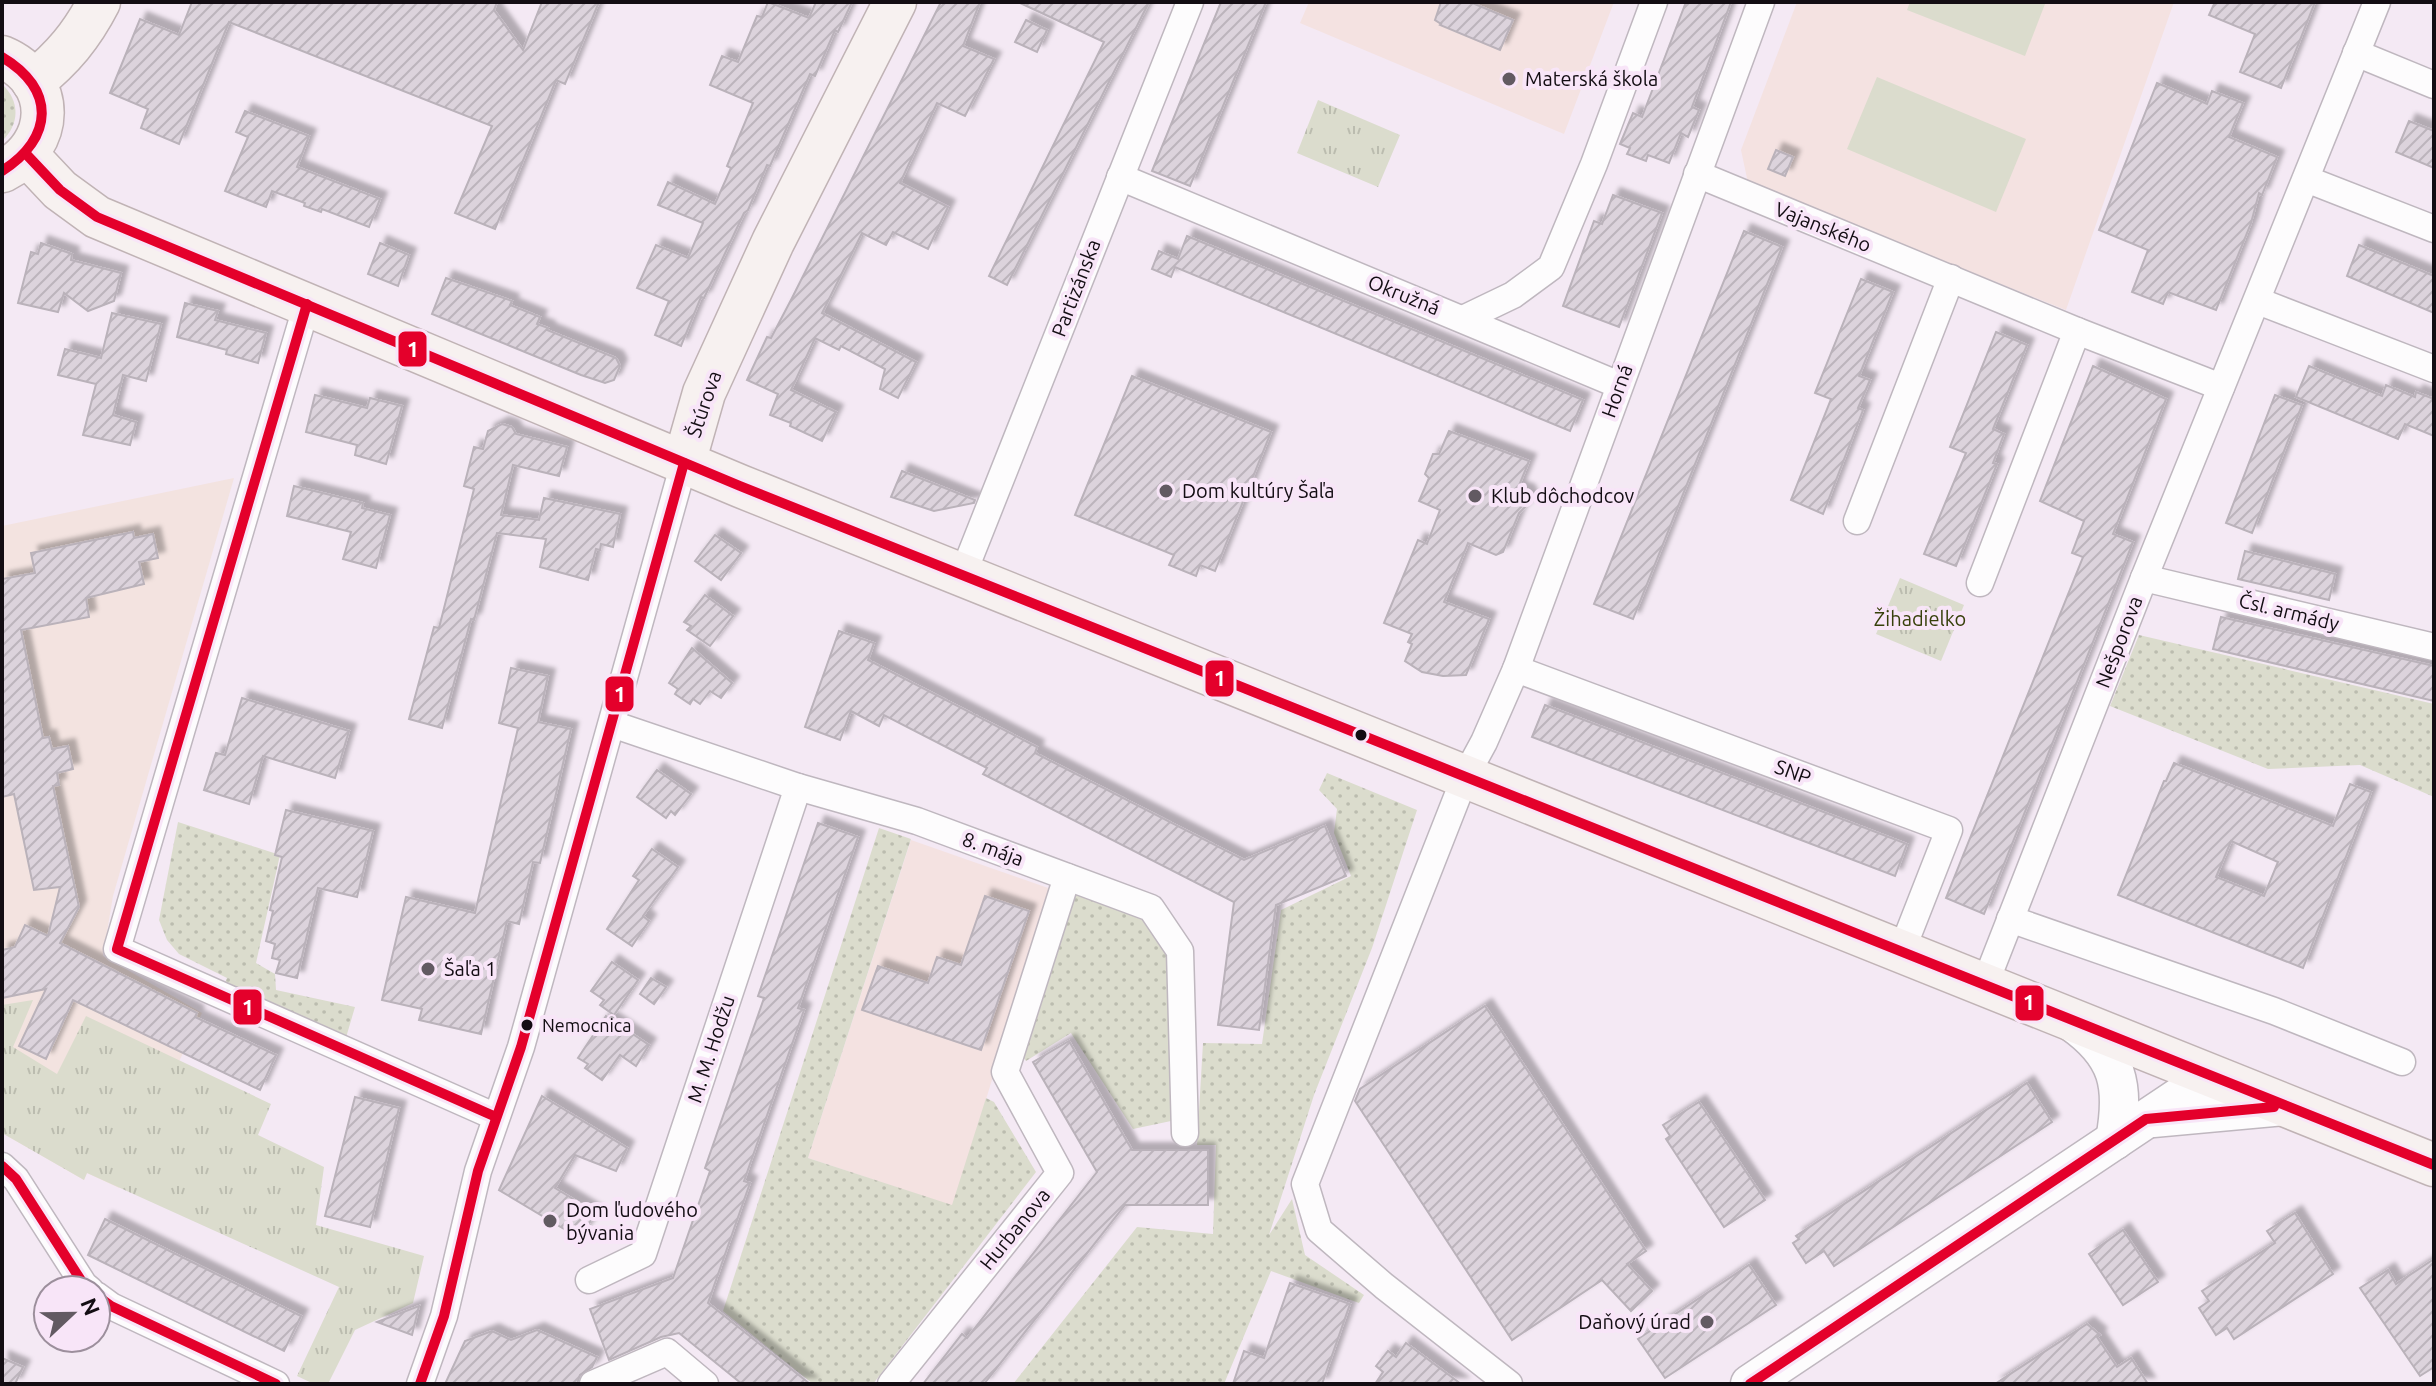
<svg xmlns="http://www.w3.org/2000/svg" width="2436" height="1386" viewBox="0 0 2436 1386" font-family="Ubuntu,sans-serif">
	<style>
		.education { fill: #f4e2e1 }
		.medical { fill: #f3e3e0 }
		.grass { fill: url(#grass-dots) }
		.park { fill: url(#park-tufts) }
		.pitch { fill: #dbdccd }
		.building { fill: url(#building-hatch); stroke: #bab2ba; stroke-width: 2; fill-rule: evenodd; filter: url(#shadow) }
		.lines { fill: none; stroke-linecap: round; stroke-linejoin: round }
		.street-casing { stroke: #bfb7bf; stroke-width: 29 }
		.secondary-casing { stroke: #bfb7bf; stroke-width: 41 }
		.primary-casing { stroke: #c0b3b5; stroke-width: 45 }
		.street { stroke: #fdfcfd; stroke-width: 26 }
		.secondary { stroke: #fdfcfd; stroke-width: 38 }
		.primary { stroke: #f7f1f0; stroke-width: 42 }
		.bus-1-casing { stroke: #f8e5f8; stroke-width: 16 }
		.bus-1 { stroke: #e4002b; stroke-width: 10 }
		.poi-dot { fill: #625a62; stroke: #f8e5f8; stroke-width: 3 }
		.bus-dot { fill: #130d13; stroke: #f8e5f8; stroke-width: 3 }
		.labels { text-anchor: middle; stroke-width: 8; stroke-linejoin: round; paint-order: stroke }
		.bus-label { font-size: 18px; fill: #130d13; stroke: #f8e5f8; text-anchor: start }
		.poi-label { font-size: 20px; fill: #130d13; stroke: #f8e5f8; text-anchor: start }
		.street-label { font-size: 20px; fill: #130d13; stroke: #f8e5f8 }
		.park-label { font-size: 20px; fill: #37400b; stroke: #f8e5f8 }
		.line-badge { stroke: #f8e5f8; stroke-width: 3 }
		.badge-label { font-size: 22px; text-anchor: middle; font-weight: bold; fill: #fff }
	</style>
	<defs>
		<pattern id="grass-dots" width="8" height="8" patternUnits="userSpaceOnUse" patternTransform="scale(2)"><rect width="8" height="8" fill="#dbdccd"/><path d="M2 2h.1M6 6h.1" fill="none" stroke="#bbbcaf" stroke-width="1.8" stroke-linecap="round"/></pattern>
		<pattern id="park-tufts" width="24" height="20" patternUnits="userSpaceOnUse" patternTransform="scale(2)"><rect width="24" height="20" fill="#dbdccd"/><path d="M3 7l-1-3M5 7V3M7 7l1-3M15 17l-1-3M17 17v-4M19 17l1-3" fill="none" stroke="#bbbcaf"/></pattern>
		<pattern id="building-hatch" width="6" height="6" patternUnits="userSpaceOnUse" patternTransform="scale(2)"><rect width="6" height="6" fill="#dcd3dc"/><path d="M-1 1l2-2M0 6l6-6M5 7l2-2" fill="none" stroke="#bcb4bc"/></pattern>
		<filter id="shadow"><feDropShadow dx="7" dy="-7" stdDeviation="2" flood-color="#0004"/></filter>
	</defs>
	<rect width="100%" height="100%" fill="#f4e9f4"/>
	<g class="education">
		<path d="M1309,2H1614L1564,134L1300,23Z"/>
		<path d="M1797,2H2174L2066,310L1748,183L1741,150Z"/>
		<path d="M911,840L1051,889L953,1206L808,1158Z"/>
	</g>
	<path class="medical" d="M234,478L113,896L103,956L202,1013L119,1188L87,1173L84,1180L2,1133V526Z"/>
	<g class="grass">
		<path d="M2,84C20,101 20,124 2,141Z"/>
		<path d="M2139,635L2434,704V797L2360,765L2268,769L2110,706Z"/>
		<path d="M1327,773L1417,810L1372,948L1314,1095L1269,1235L1292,1199L1305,1255L1364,1295L1359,1303L1271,1271L1224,1384H1013L1137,1227L1213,1234L1216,1145H1197L1203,1043L1262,1044L1281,910L1351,876L1334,833L1337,809L1319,790Z"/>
		<path d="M178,822L280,855L256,963L275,974L276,990L355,1007L345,1041L223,987L227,978L179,954L167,940L159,920Z"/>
		<path d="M879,828L911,839L808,1158L952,1205L986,1098L994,1102L1036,1172L873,1384H813L723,1311Z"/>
		<path d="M1069,888L1154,925L1169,951L1171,1121L1133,1129L1071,1033L1026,1061L1019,1052Z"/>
	</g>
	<g class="park">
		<path d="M1318,100L1400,135L1378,187L1297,153Z"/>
		<path d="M1900,578L1964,605L1941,661L1876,634Z"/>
		<path d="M33,1000L13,1047L57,1074L86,1016L271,1104L258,1135L324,1167L316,1225L424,1256L413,1303L355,1330L328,1384H314L297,1376L339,1287L87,1173L84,1180L2,1133V1005Z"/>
	</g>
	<g class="pitch">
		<path d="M1910,2H2039L2045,4L2025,56L1907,10Z"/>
		<path d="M1877,77L2026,139L1996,212L1847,149Z"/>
	</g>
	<g class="building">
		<path d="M192,2H497L494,10L523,50L542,2H599L565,84L556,80L495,229L455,213L492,126L229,22L179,144L141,128L148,109L110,93L140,19L179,35Z"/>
		<path d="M768,2L809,18L816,2H852L838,32L835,30L815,76L810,74L770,166L767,165L748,210L744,213L704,298L701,297L681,346L655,335L669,301L637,288L656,245L688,258L703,223L658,205L668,182L715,204L731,168L727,166L753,103L710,85L722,56L738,62L757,16L762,17Z"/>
		<path d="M941,2H980L963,46L994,59L965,116L937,103L900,183L948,207L928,249L893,232L886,245L862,233L822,313L916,362L898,398L880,389L885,369L841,346L839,350L815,338L791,390L836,412L822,441L790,426L791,423L770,415L778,394L747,380L767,337L771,338L792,298Z"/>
		<path d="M1018,2H1149L1007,285L989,276L1104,42Z"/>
		<path d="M1221,2H1266L1190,186L1152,171Z"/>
		<path d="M1441,2H1470L1513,20L1500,50L1440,25L1441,24L1435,20Z"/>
		<path d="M1686,2H1731L1692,107L1699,110L1688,137L1681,133L1669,163L1648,155L1646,161L1627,154L1630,148L1620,144L1633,113L1642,117Z"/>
		<path d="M2215,2H2315L2281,88L2240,72L2255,34L2209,15Z"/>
		<path d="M1026,20L1047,30L1037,52L1015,42Z"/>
		<path d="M2157,83L2207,104L2212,91L2243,103L2229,137L2277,157L2262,195L2259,193L2251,223L2216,310L2168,292L2163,304L2132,292L2148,250L2099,230Z"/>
		<path d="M245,111L309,136L297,167L380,199L369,227L322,209L321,212L304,206L305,203L272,191L266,207L225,191L248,137L236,132Z"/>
		<path d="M2409,121L2434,131V168L2396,152Z"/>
		<path d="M1776,150L1793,157L1785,176L1768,169Z"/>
		<path d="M1613,195L1662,213L1619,327L1563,306L1594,221L1602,224Z"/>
		<path d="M1744,231L1782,247L1633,619L1594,604Z"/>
		<path d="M1187,236L1583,400L1570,431L1175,267L1171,277L1152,269L1159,251L1178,259Z"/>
		<path d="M41,243L72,254L71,260L121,273L114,301L88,311L64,293L58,312L18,303L31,252L38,254Z"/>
		<path d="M380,243L409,255L398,286L368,274Z"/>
		<path d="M2359,245L2434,276V313L2347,276Z"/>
		<path d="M446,278L512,301L510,305L540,317L537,324L548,328L547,330L616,358L620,366L614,380L605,383L581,375L432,314Z"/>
		<path d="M1861,279L1893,292L1859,376L1870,380L1858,408L1863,410L1823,514L1791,500L1831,399L1815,393Z"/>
		<path d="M185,303L218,311L215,320L266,333L258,363L226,354L227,350L177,337Z"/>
		<path d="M112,313L161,324L146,381L123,375L113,415L136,422L130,445L83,435L96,384L58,375L65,349L101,358Z"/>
		<path d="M1996,332L2027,345L1993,429L2004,434L1993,463L1997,464L1956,566L1924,554L1966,453L1950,447Z"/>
		<path d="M2093,366L2166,399L2113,534L2133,542L1984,914L1946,898L2083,557L2072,553L2084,521L2040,501Z"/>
		<path d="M2309,366L2382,396L2386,385L2415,397L2416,392L2434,399V436L2405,424L2398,439L2296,397Z"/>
		<path d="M1132,376L1271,432L1215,571L1200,565L1196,576L1169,565L1174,555L1075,515Z"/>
		<path d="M315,395L367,408L370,398L402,406L386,464L355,455L357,445L306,432Z"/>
		<path d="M2275,395L2302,405L2252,533L2226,523Z"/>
		<path d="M502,424L512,427L516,434L567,447L559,476L513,465L501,515L539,520L544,498L620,514L613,547L601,544L600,550L596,549L588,580L540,567L546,539L497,533L474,620L471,619L442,728L409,719L434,627L439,628L474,489L464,486L474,447L483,449L488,431Z"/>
		<path d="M1449,431L1529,461L1518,488L1528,492L1531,501L1519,513L1503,552L1496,555L1468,543L1444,602L1489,619L1466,675L1443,676L1422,672L1405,661L1412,644L1408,642L1412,634L1384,623L1418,540L1427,544L1440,510L1419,501L1429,478L1425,474L1433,454H1439Z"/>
		<path d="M902,471L975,500L974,503L934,511L891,497Z"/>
		<path d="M294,486L363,503L362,508L390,515L376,568L343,559L351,532L287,516Z"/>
		<path d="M133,532L134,538L153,534L158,558L139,562L144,584L86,598L89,617L21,630L43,738L49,737L52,749L68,746L73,769L57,773L59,785L53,786L79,907L60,943L197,1013L195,1017L276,1055L260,1090L73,1000L46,1059L19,1046L46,989L2,998V950L15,947L25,925L48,936L60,887L34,890L14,794L2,797V579L35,573L31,553Z"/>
		<path d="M715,535L741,553L721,580L695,561Z"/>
		<path d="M2245,551L2335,574L2329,600L2238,579Z"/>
		<path d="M705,595L733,616L710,646L687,630L691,626L684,622Z"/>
		<path d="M2221,617L2434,666V701L2213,649Z"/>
		<path d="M839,631L874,643L868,660L1037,747L1035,753L1244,860L1325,826L1346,876L1276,905L1259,1030L1218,1025L1234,902L983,774L987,768L884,715L879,726L851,711L840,740L805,727Z"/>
		<path d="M692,648L732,683L721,698L710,691L700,704L693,699L690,704L675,694L678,689L669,683Z"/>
		<path d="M511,668L548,676L538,722L571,729L540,863L533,862L519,924L507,921L481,1034L419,1020L422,1009L382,1000L406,897L475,913L518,728L499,723Z"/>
		<path d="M242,698L349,731L335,778L263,756L249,804L204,790L216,753L225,755Z"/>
		<path d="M1545,705L1907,844L1895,876L1532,737Z"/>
		<path d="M2174,763L2333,826L2350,784L2371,792L2303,968L2118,895L2164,781H2166ZM2231,841L2278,862L2264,896L2216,877Z"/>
		<path d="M657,770L691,794L675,815L671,811L666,818L637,797Z"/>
		<path d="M286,810L373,831L357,897L318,888L297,978L276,973L280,960L272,958L275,944L266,941L273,911L270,910L282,857L275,855Z"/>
		<path d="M818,823L858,837L798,1008L804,1010L744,1181L750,1183L708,1303L810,1384H742L679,1333L661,1337L609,1360L590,1309L673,1278L710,1171L705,1168L764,998L758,996Z"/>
		<path d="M652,849L678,867L643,916L649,921L632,946L607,929L639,880L633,876Z"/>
		<path d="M985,896L1029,911L981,1050L862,1010L878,966L928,983L937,957L961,965Z"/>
		<path d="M612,962L638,980L614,1015L600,1005L604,1000L591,991Z"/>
		<path d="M651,978L666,987L654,1004L640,994Z"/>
		<path d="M1485,1006L1646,1251L1627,1264L1652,1291L1631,1311L1602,1280L1512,1340L1355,1101L1360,1089Z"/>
		<path d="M606,1016L649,1045L636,1066L620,1055L602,1080L585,1068L588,1064L578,1058Z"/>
		<path d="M1069,1041L1132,1150H1208V1205H1125L984,1384H923L962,1334L967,1338L1097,1172L1033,1062Z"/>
		<path d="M2027,1083L2052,1122L1834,1266L1824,1251L1806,1263L1793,1243L1799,1239L1796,1236Z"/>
		<path d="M542,1096L627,1148L616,1171L575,1155L555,1188L596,1213L579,1238L499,1190Z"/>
		<path d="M355,1097L399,1108L370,1227L325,1216Z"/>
		<path d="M1699,1102L1765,1200L1724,1227L1666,1139L1670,1136L1663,1125Z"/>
		<path d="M2295,1213L2333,1274L2234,1339L2227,1328L2216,1335L2199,1308L2209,1301L2202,1291L2275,1243L2267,1231Z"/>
		<path d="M105,1219L301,1316L284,1351L88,1255Z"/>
		<path d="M2123,1230L2158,1282L2123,1305L2089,1254Z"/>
		<path d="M2434,1259V1367L2420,1376L2360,1288L2388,1270L2396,1284Z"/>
		<path d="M1749,1265L1776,1305L1665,1378L1638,1339Z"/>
		<path d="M1290,1283L1350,1304L1322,1384H1233L1244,1351L1264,1358Z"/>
		<path d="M419,1306L412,1335L377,1322Z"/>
		<path d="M2087,1324L2100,1335L2097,1337L2117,1367L2131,1358L2148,1384H1995Z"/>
		<path d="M537,1330L597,1357L592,1367L580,1375L577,1384H445L465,1341L492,1331L511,1340Z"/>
		<path d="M1406,1343L1461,1384H1375L1383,1372L1376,1366L1388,1351L1396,1357Z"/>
		<path d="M2,1358L23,1367L15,1384H2Z"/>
	</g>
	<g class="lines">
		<g class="street-casing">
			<g id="street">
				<path d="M2356,53L2434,85"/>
				<path d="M1697,174L2077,331L2221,387"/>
				<path d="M1120,177L1619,385"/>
				<path d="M2306,179L2434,229"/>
				<path d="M2258,301L2434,369"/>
				<path d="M307,304L117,949L496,1117"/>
				<path d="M1463,319L1513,295L1551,267L1594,164L1654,2"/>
				<path d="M1857,521L1951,278"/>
				<path d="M963,574L1190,2"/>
				<path d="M2144,578L2434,647"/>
				<path d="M1980,583L2077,331"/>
				<path d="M1516,669L1949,830L1902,950"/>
				<path d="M612,724L798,787L917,821L1151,908L1180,951L1185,1133"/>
				<path d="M2010,919L2274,1011L2402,1062"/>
				<path d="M1985,984L2144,578L2377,2"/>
				<path d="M2,1166L16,1179L84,1285L90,1290"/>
				<path d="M589,1280L643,1254L798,787"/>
				<path d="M96,1295L111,1306L276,1384"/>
				<path d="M420,1384L444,1316L478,1171L521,1047L684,463"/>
				<path d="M593,1384L667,1352L705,1384"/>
				<path d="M891,1384L1060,1173L1005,1072L1067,877"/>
				<path d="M1509,1384L1384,1286L1319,1230L1305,1184L1465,777L1484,742L1516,669L1761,2"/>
			</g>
		</g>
		<g class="secondary-casing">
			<g id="secondary">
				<path d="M2072,1022C2119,1055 2125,1086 2115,1140"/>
				<path d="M2153,1118L2284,1106"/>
				<path d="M1750,1384L2212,1075"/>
			</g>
		</g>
		<g class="primary-casing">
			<g id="primary">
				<path d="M2,57C57,80 55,145 3,171"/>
				<path d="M33,82C63,58 82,35 99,2"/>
				<path d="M27,155L60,190L97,217L740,486L2434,1165"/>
				<path d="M684,463L704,393L773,242L895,2"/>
			</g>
		</g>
		<use href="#street" class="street"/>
		<use href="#secondary" class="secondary"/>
		<use href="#primary" class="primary"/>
		<g class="bus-1-casing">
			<g id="bus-1">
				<path d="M2,57C56,89 54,138 2,171"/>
				<path d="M27,155L60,190L97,217L740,486L2434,1165"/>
				<path d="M307,304L117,949L496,1117"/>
				<path d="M2,1166L16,1179L84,1285L90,1290"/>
				<path d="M96,1295L111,1306L276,1384"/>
				<path d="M420,1384L444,1316L478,1171L521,1047L684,463"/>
				<path d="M1750,1384L2146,1119L2274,1107"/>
			</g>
		</g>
		<use href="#bus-1" class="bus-1"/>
	</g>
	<g class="poi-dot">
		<circle cx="1509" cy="79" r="8"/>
		<circle cx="1166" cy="491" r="8"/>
		<circle cx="1475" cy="496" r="8"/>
		<circle cx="428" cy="969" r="8"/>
		<circle cx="550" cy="1221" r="8"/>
		<circle cx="1707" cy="1322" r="8"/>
	</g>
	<g class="bus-dot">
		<circle cx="1361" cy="735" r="7"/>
		<circle cx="527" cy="1025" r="7"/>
	</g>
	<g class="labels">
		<g class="bus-label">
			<text x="542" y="1032">Nemocnica</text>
		</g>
		<g class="poi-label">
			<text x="1525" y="86">Materská škola</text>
			<text x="1182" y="498">Dom kultúry Šaľa</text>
			<text x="1491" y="503">Klub dôchodcov</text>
			<text x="444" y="976">Šaľa 1</text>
			<text x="566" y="1217">Dom ľudového<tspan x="566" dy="23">bývania</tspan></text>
			<text x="1691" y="1329" text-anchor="end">Daňový úrad</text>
		</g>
		<g class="street-label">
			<text transform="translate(1823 227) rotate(22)" y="7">Vajanského</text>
			<text transform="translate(1076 288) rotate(-69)" y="7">Partizánska</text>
			<text transform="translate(1404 295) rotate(22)" y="7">Okružná</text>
			<text transform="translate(1617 391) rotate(-70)" y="7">Horná</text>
			<text transform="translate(704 404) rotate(-71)" y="7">Štúrova</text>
			<text transform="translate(2289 612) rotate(14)" y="7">Čsl. armády</text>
			<text transform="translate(2119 642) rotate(-69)" y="7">Nešporova</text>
			<text transform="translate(1793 772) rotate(20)" y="7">SNP</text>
			<text transform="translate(993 849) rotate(20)" y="7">8. mája</text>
			<text transform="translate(711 1049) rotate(-72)" y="7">M. M. Hodžu</text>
			<text transform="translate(1015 1229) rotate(-51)" y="7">Hurbanova</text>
		</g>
		<g class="park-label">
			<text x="1920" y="626">Žihadielko</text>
		</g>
	</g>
	<g class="line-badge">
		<rect x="397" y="330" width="31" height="38" rx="8" fill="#e4002b"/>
		<rect x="1204" y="659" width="31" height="39" rx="8" fill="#e4002b"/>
		<rect x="604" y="675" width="31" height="38" rx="8" fill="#e4002b"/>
		<rect x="2014" y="984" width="31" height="38" rx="8" fill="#e4002b"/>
		<rect x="232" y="988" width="31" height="38" rx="8" fill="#e4002b"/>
	</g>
	<g class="badge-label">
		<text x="413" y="357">1</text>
		<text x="1220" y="686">1</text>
		<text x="620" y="702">1</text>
		<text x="2029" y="1010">1</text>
		<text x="248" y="1015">1</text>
	</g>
	<rect width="2436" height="1386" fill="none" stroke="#130d13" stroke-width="8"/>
	<g transform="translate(72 1314) rotate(68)"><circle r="38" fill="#f8e5f8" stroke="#9c8f9c" stroke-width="2"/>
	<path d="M0-6L14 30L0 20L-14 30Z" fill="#625a62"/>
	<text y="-12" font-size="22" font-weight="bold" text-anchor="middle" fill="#130d13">N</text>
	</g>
</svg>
